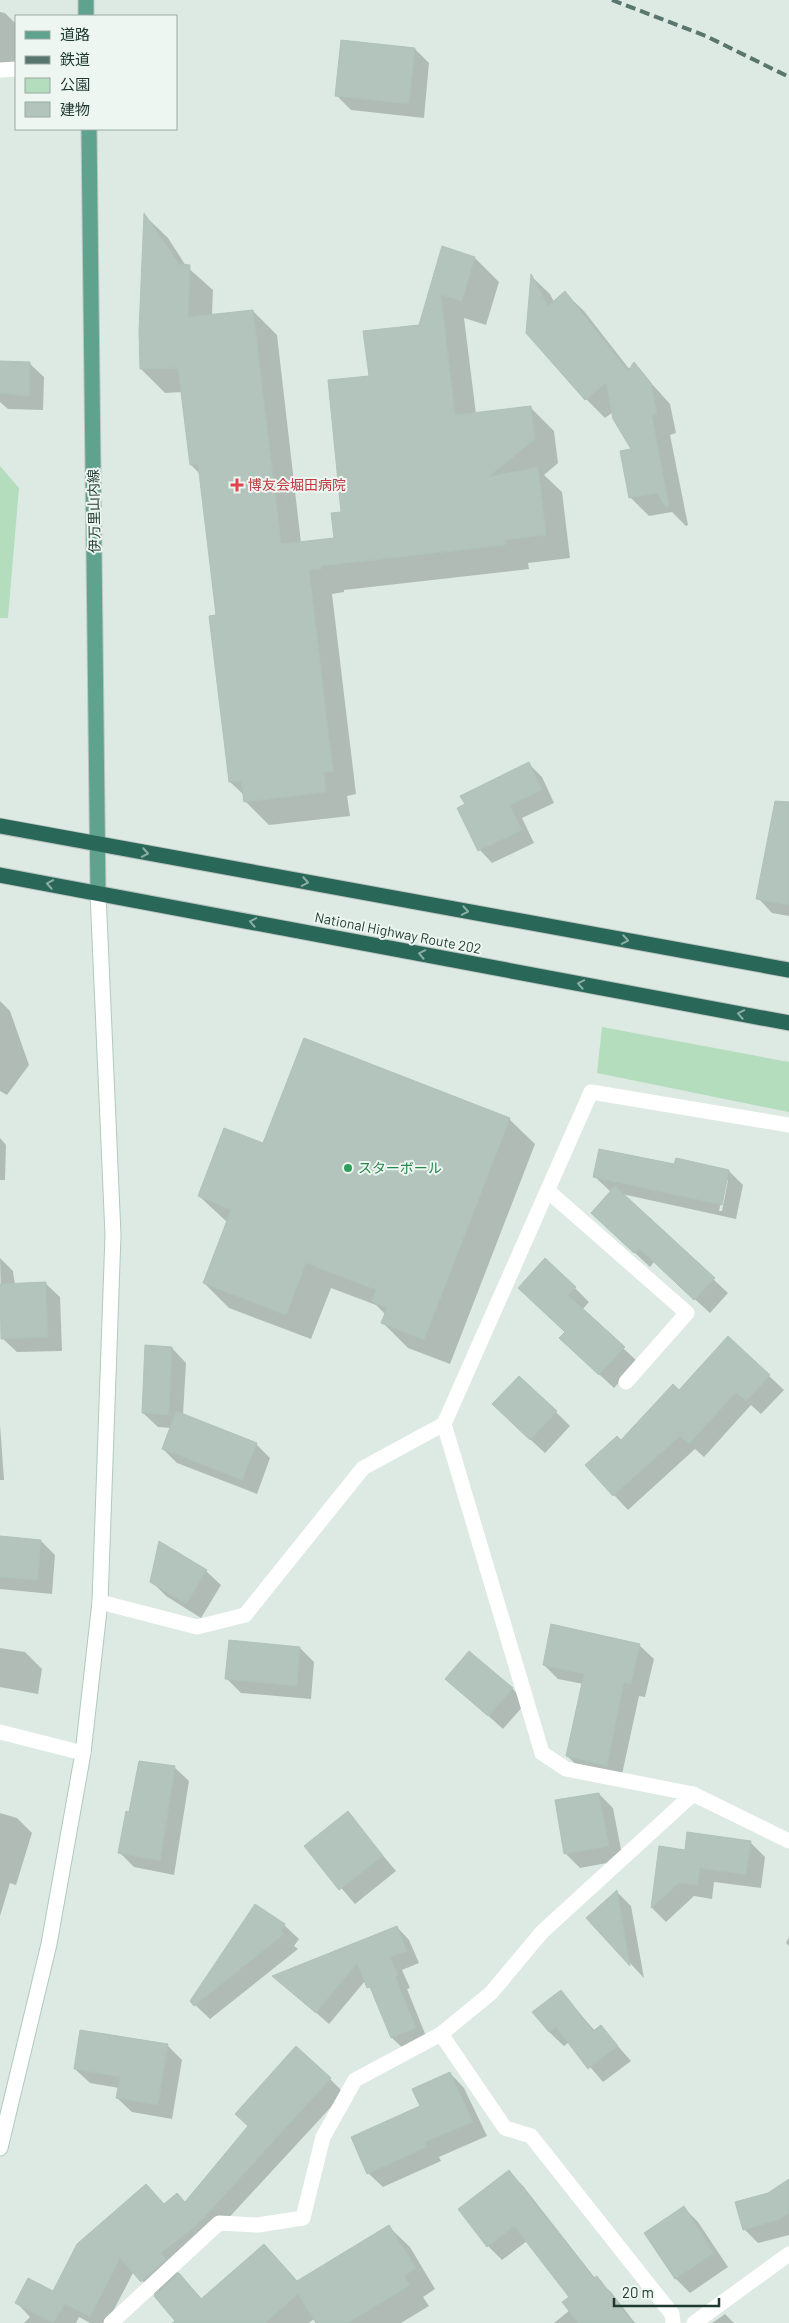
<svg xmlns="http://www.w3.org/2000/svg" width="789" height="2323" viewBox="0 0 789 2323" font-family="Barlow,'Noto Sans JP',sans-serif">
	<style>
		.green { fill: #b4ddbd }
		.shadow { fill: #0003; fill-rule: evenodd }
		.building { fill: #b2c4bc; stroke: #afc3ba }
		.lines { fill: none; stroke-linecap: round; stroke-linejoin: round }
		.secondary-casing { stroke: #afcabf; stroke-width: 17 }
		.primary-casing { stroke: #bcc4c1; stroke-width: 17 }
		.highway-casing { stroke: #bcc4c1; stroke-width: 17 }
		.street { stroke: #fff; stroke-width: 15 }
		.secondary { stroke: #fff; stroke-width: 15 }
		.primary { stroke: #5fa28e; stroke-width: 15 }
		.highway { stroke: #296758; stroke-width: 15 }
		.rail { stroke: #58766d; stroke-width: 4; stroke-dasharray: 10 5; stroke-linecap: butt }
		.oneway { stroke: #8baea4 }
		.health-dot { fill: #e0444e; stroke: #edf6f1; stroke-width: 2 }
		.leisure-dot { fill: #2e9e5b; stroke: #edf6f1; stroke-width: 2 }
		.labels { text-anchor: middle; stroke-width: 4; stroke-linejoin: round; paint-order: stroke }
		.health-label { font-size: 14px; fill: #be3a42; stroke: #edf6f1; text-anchor: start }
		.street-label { font-size: 14px; fill: #1e3931; stroke: #edf6f1 }
		.leisure-label { font-size: 14px; fill: #27864d; stroke: #edf6f1; text-anchor: start }
	</style>
	<rect width="100%" height="100%" fill="#ddeae3"/>
	<g class="green">
		<path d="M0,466L19,488L8,618H0Z"/>
		<path d="M602,1027L789,1062V1112L597,1073Z"/>
	</g>
	<g class="shadow">
		<path d="M0,12L5,13L16,24V71H0Z"/>
		<path d="M415,49L429,63L424,118L351,110L337,96Z"/>
		<path d="M145,216L168,238L186,266L213,290L212,315L253,311L277,335L301,543L335,539L343,513L370,378L420,326L443,248L475,258L499,282L486,325L464,318L476,414L530,407L554,431L558,463L544,475L562,492L570,558L528,563L529,569L344,590V592L332,594L356,794L347,796L350,816L269,825L245,801L244,795L230,782L217,616L201,475L191,465L182,392L165,393L141,369Z"/>
		<path d="M532,277L550,294L554,302L565,293L584,311L630,370L634,364L670,404L676,433L670,435L688,525L686,526L672,512L649,516L630,497L633,450L613,412L605,418L586,399Z"/>
		<path d="M0,362L29,363L44,377L43,410L8,409L0,402Z"/>
		<path d="M529,764L542,777L554,803L522,818L534,843L492,863L480,850L459,808Z"/>
		<path d="M789,826V916L772,913L758,898Z"/>
		<path d="M0,1001L10,1011L29,1065L7,1095L0,1091Z"/>
		<path d="M509,1119L535,1144L450,1364L408,1348L383,1323L386,1315L376,1305L331,1288L311,1339L229,1308L204,1283L227,1222L199,1196L264,1145Z"/>
		<path d="M0,1138L6,1145L5,1180H0Z"/>
		<path d="M675,1166L729,1171L743,1185L736,1219L622,1194L728,1293L710,1313L654,1262L650,1267L607,1227L611,1192L595,1177ZM726,1180H728L722,1211H719Z"/>
		<path d="M0,1258L13,1271L15,1285L45,1283L60,1297L62,1351L17,1352L2,1338Z"/>
		<path d="M575,1288L589,1302L582,1310L638,1362L614,1388L575,1352L566,1332L534,1302Z"/>
		<path d="M729,1338L784,1390L761,1414L751,1405L704,1457L695,1449L628,1510L614,1495L621,1442L679,1392Z"/>
		<path d="M172,1348L186,1363L183,1415L256,1444L270,1458L257,1494L177,1463L163,1449L171,1428L158,1427L143,1413Z"/>
		<path d="M556,1412L570,1426L545,1453L508,1419Z"/>
		<path d="M0,1424L4,1480H0Z"/>
		<path d="M0,1537L41,1541L55,1555L52,1594L0,1589Z"/>
		<path d="M206,1571L221,1585L201,1618L166,1596L152,1582Z"/>
		<path d="M639,1645L654,1659L645,1697L639,1696L621,1779L582,1770L567,1756L583,1684L558,1679L544,1665Z"/>
		<path d="M0,1648L25,1652L42,1669L38,1694L0,1687Z"/>
		<path d="M300,1648L314,1662L311,1699L241,1693L226,1678Z"/>
		<path d="M447,1679L512,1688L526,1703L503,1729Z"/>
		<path d="M174,1767L189,1781L174,1875L134,1867L120,1853L130,1813Z"/>
		<path d="M599,1794L613,1808L623,1860L580,1868L565,1853Z"/>
		<path d="M0,1813L17,1818L32,1833L16,1885L10,1883L0,1916Z"/>
		<path d="M347,1813L396,1871L355,1904L305,1846Z"/>
		<path d="M750,1842L765,1857L761,1888L714,1882L712,1899L694,1896L666,1922L652,1908L660,1848L686,1851Z"/>
		<path d="M617,1892L631,1906L644,1978L588,1918Z"/>
		<path d="M284,1925L299,1939L294,1946L298,1949L210,2019L191,2001Z"/>
		<path d="M397,1927L409,1940L419,1963L402,1970L410,1988L407,1989L428,2041L405,2050L392,2038L374,1993L365,1981L329,2024L274,1976Z"/>
		<path d="M789,1937V1946L786,1943Z"/>
		<path d="M561,1992L595,2031L601,2027L631,2061L603,2082L569,2042L564,2046L549,2032Z"/>
		<path d="M168,2046L182,2060L172,2119L132,2112L117,2098L119,2088L90,2083L75,2069Z"/>
		<path d="M450,2073L464,2088L487,2136L439,2157L441,2161L383,2187L368,2173Z"/>
		<path d="M330,2079L344,2093L210,2238L174,2268L202,2299L264,2246L298,2282L389,2227L410,2247L435,2289L423,2297L429,2306L401,2323H318L315,2318L309,2323H179L134,2271L107,2323H90L79,2317L76,2323H24L30,2317L17,2303L54,2293L167,2210L186,2203Z"/>
		<path d="M509,2172L523,2186L595,2278L611,2292L635,2323H554L570,2310V2297L527,2241L502,2260L488,2246Z"/>
		<path d="M789,2181V2235L758,2243L744,2229L768,2194Z"/>
		<path d="M684,2208L698,2222L728,2267L690,2293L676,2279L646,2233Z"/>
		<path d="M725,2314L734,2323H712Z"/>
	</g>
	<g class="building">
		<path d="M341,40L415,48L409,104L335,96Z"/>
		<path d="M144,213L179,264L190,265L188,317L253,310L281,544L334,538L331,513L341,512L328,380L369,376L363,331L419,325L442,246L475,257L462,301L441,295L455,415L531,406L535,439L488,477L538,467L546,535L505,540V545L321,566V569L309,570L333,771L324,772L326,792L244,802L241,781L229,782L209,616L216,615L198,464L190,465L178,368L140,369L139,331Z"/>
		<path d="M531,274L548,306L565,291L628,371L634,362L651,383L657,414L652,416L669,506L666,508L657,493L629,498L620,451L631,449L613,419L606,383L585,400L526,333Z"/>
		<path d="M0,361L30,362L29,396L0,393Z"/>
		<path d="M529,762L542,790L510,805L522,830L478,851L457,808L465,804L460,796Z"/>
		<path d="M775,801L789,802V905L756,899Z"/>
		<path d="M304,1038L510,1118L424,1340L381,1323L387,1308L371,1301L376,1290L306,1263L286,1315L203,1283L231,1210L198,1196L224,1128L263,1143Z"/>
		<path d="M599,1149L674,1164L676,1158L729,1170L722,1205L593,1177Z"/>
		<path d="M615,1186L715,1278L694,1300L639,1248L634,1253L591,1213Z"/>
		<path d="M545,1258L576,1287L568,1295L625,1347L599,1375L559,1338L565,1332L518,1288Z"/>
		<path d="M46,1282L48,1337L1,1339L0,1284Z"/>
		<path d="M728,1336L770,1375L746,1401L736,1392L689,1444L680,1436L613,1496L585,1465L617,1436L621,1440L673,1384L679,1390Z"/>
		<path d="M145,1345L172,1347L169,1415L142,1413Z"/>
		<path d="M519,1376L557,1411L530,1440L492,1404Z"/>
		<path d="M176,1411L257,1443L242,1480L162,1449Z"/>
		<path d="M0,1536L41,1540L38,1580L0,1577Z"/>
		<path d="M159,1541L207,1570L186,1604L150,1582Z"/>
		<path d="M551,1624L640,1644L631,1684L624,1682L607,1766L566,1756L584,1674L543,1665Z"/>
		<path d="M229,1640L300,1647L297,1686L225,1679Z"/>
		<path d="M469,1651L513,1688L488,1716L445,1679Z"/>
		<path d="M139,1761L175,1766L160,1861L118,1853L126,1811L129,1812Z"/>
		<path d="M599,1793L609,1846L564,1854L555,1800Z"/>
		<path d="M348,1811L383,1856L339,1890L304,1846Z"/>
		<path d="M687,1832L751,1841L746,1875L700,1868L698,1885L679,1883L651,1908L659,1846L685,1850Z"/>
		<path d="M617,1890L630,1966L586,1918Z"/>
		<path d="M255,1904L285,1924L281,1931L284,1934L194,2006L190,2001Z"/>
		<path d="M397,1926L407,1951L390,1957L398,1975L395,1976L416,2028L391,2038L370,1987L367,1988L357,1963L316,2013L272,1976Z"/>
		<path d="M561,1990L593,2031L601,2025L618,2046L588,2069L556,2027L549,2032L532,2012Z"/>
		<path d="M80,2030L168,2044L158,2105L116,2098L120,2077L74,2069Z"/>
		<path d="M296,2046L331,2078L197,2225L161,2253L166,2259L141,2282L120,2258L90,2317L65,2304L53,2323L15,2303L28,2278L53,2291L77,2244L146,2184L164,2204L177,2193L185,2202L248,2126L235,2114Z"/>
		<path d="M450,2072L473,2122L425,2142L427,2147L367,2174L351,2137L420,2106L412,2089Z"/>
		<path d="M509,2170L594,2278L597,2276L633,2323H578L562,2302L569,2297L514,2226L487,2247L458,2209Z"/>
		<path d="M789,2179V2213L780,2219L743,2230L735,2202L768,2193Z"/>
		<path d="M684,2206L714,2253L675,2279L644,2233Z"/>
		<path d="M389,2225L416,2268L404,2276L410,2285L348,2323H316L298,2294L265,2323H172L175,2321L154,2296L179,2273L201,2299L264,2244L297,2281Z"/>
	</g>
	<g class="lines">
		<g class="secondary-casing">
			<path id="secondary" d="M0,2148L49,1944L83,1753L100,1602L113,1235L98,893"/>
		</g>
		<g class="primary-casing">
			<g id="primary">
				<path d="M86,0V16"/>
				<path d="M89,129L98,893"/>
			</g>
		</g>
		<g class="highway-casing">
			<g id="highway">
				<path d="M0,826L789,970"/>
				<path d="M0,875L789,1023"/>
			</g>
		</g>
		<g class="street">
			<path d="M0,70L16,69"/>
			<path d="M548,1191L687,1313L626,1382"/>
			<path d="M444,1424L591,1092L789,1125"/>
			<path d="M100,1602L197,1627L245,1615L363,1468L444,1424L542,1753L566,1769L693,1794L789,1841"/>
			<path d="M0,1732L83,1753"/>
			<path d="M441,2034L505,2128L531,2136L672,2314L673,2323"/>
			<path d="M111,2323L219,2223L258,2225L303,2218L323,2137L355,2080L441,2034L491,1993L542,1932L693,1794"/>
			<path d="M694,2323L789,2254"/>
		</g>
		<use href="#secondary" class="secondary"/>
		<use href="#primary" class="primary"/>
		<use href="#highway" class="highway"/>
		<path class="rail" d="M612,0L706,36L789,77"/>
	</g>
	<defs><path id="oneway-chevron" d="M-2-3.5L2.5 0L-2 3.5" fill="none" stroke-width="1.6" stroke-linecap="round" stroke-linejoin="round" transform="scale(1.25)"/></defs>
	<g class="oneway">
		<use href="#oneway-chevron" transform="translate(145 853) rotate(10)"/>
		<use href="#oneway-chevron" transform="translate(305 882) rotate(10)"/>
		<use href="#oneway-chevron" transform="translate(50 884) rotate(-170)"/>
		<use href="#oneway-chevron" transform="translate(465 911) rotate(10)"/>
		<use href="#oneway-chevron" transform="translate(253 922) rotate(-169)"/>
		<use href="#oneway-chevron" transform="translate(625 940) rotate(10)"/>
		<use href="#oneway-chevron" transform="translate(422 954) rotate(-169)"/>
		<use href="#oneway-chevron" transform="translate(581 984) rotate(-169)"/>
		<use href="#oneway-chevron" transform="translate(741 1014) rotate(-169)"/>
	</g>
	<path class="health-dot" d="M234.5 477.5h5v5h5v5h-5v5h-5v-5h-5v-5h5z"/>
	<circle class="leisure-dot" cx="348" cy="1168" r="5"/>
	<g class="labels">
		<g class="health-label">
			<text x="248" y="490">博友会堀田病院</text>
		</g>
		<g class="street-label">
			<text transform="translate(94 511) rotate(-91)" y="5">伊万里山内線</text>
			<text transform="translate(398 933) rotate(11)" y="5">National Highway Route 202</text>
		</g>
		<g class="leisure-label">
			<text x="358" y="1173">スターボール</text>
		</g>
	</g>
	<rect x="15" y="15" width="162" height="115" fill="#edf6f1" stroke="#9aaaa4"/>
	<rect x="25" y="31" width="25" height="8" fill="#5fa28e" stroke="#9aaaa4"/>
	<text x="60" y="40" font-size="15" fill="#1e3931">道路</text>
	<rect x="25" y="56" width="25" height="8" fill="#58766d" stroke="#9aaaa4"/>
	<text x="60" y="65" font-size="15" fill="#1e3931">鉄道</text>
	<rect x="25" y="78" width="25" height="15" fill="#b4ddbd" stroke="#9aaaa4"/>
	<text x="60" y="90" font-size="15" fill="#1e3931">公園</text>
	<rect x="25" y="102" width="25" height="15" fill="#b2c4bc" stroke="#9aaaa4"/>
	<text x="60" y="115" font-size="15" fill="#1e3931">建物</text>
	<path d="M614 2298v8h105v-8" fill="none" stroke="#1e3931" stroke-width="2.5"/>
	<text x="622" y="2298" font-size="15" fill="#1e3931" stroke="#edf6f1" stroke-width="4" paint-order="stroke">20 m</text>
</svg>
